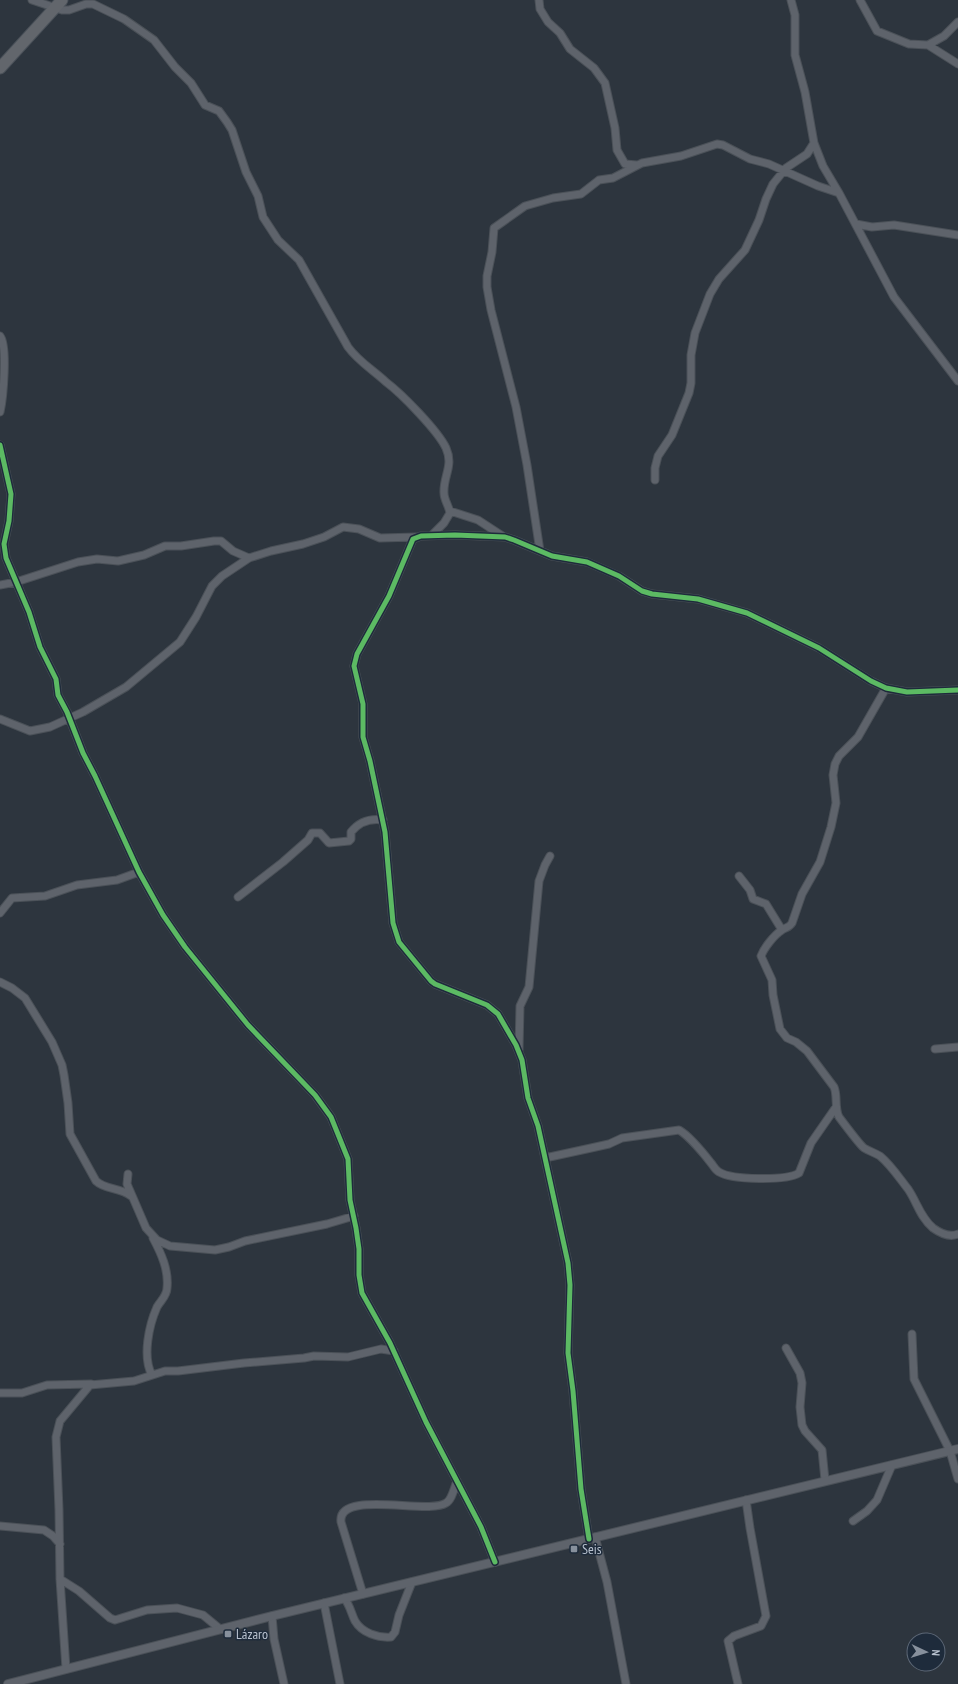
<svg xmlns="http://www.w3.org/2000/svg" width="958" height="1684" font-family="'PT Sans Narrow',sans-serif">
<rect width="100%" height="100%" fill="#2d353e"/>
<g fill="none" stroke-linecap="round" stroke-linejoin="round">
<defs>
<path id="minor" d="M32 0 62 10H69L86 4H93L124 19 154 40 175 67 191 83 205 105 219 111 227 122 232 130 246 172 258 196 263 217 278 240 299 260 348 347C358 361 373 370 386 382 402 394 438 431 446 448 454 466 443 476 444 493 444 500 449 506 450 513L444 523 432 535
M539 0 540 9 548 22 560 33 570 49 594 68 605 83 615 128 617 150 625 164 637 165
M791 0 795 15V55L805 92 814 143 823 166 839 193
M860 0 877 31 909 44 928 45 958 64
M928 45 944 36 958 22
M856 224 872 227 894 225 958 235
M0 336C8 346 3 399 0 412
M0 445 11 494 9 521 4 544 6 558 29 612 40 647 56 679 58 695 67 712 83 753 95 776 139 872 163 915 185 947 248 1025 315 1095 331 1117 348 1159 350 1200 356 1228 359 1249V1275L362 1293 390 1343 426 1422 481 1527 495 1562
M655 480V468L658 456 672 435 689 393 691 383V355L695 333 710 294 719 279 745 250 759 220 766 199 773 184 786 168 807 154 814 143
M450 511 478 520 504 537
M540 551 527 465 516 407 491 310 487 287V276L492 252 494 228 525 206 553 198 581 194 599 180 613 178 642 163 681 156 717 144 723 145 750 159 769 164 818 186 839 193 894 297 958 381
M0 585 16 582 78 562 97 559 118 561 144 555 165 546H181L214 541H221L233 551 249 558
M886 688 858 737 839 756 835 764 833 775 836 803 831 827 820 862 802 894 792 923C789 928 786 927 782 930 774 935 764 948 761 956L772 980 773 995 780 1029 787 1038 796 1042 807 1051 834 1087C838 1096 834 1107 839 1117 842 1121 860 1145 864 1148 869 1151 875 1153 880 1156 891 1165 900 1179 908 1189 917 1202 920 1217 933 1228 940 1233 949 1238 958 1234
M0 719 30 731 50 727 83 712 126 687 180 642 196 617 212 586 222 576 249 558 271 551 303 544 324 537 343 527 359 529 380 538 416 537
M739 876 750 890 753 899 766 904 782 930
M238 897 283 862 308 840 312 833H320L329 843 349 841 351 839V832C359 822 370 818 383 820
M0 913 12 898 45 896 77 885 117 880 139 872
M0 982 12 988 25 998 52 1042 62 1065 64 1075 68 1103 70 1134 96 1181C105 1190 120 1187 131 1196
M935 1049 958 1047
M519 1050 520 1006 529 987 539 881 545 865 550 856
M545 1158 591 1148 609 1144 622 1138 679 1130C688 1135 704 1154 711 1163 713 1165 715 1170 719 1172 732 1180 786 1181 799 1173L811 1143 836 1107
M128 1174 127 1184 146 1228 157 1240 170 1246 215 1250 229 1247 245 1241 327 1224 354 1216
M912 1334 914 1379 950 1451 958 1479
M786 1348 800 1373 802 1383 800 1407 802 1425 805 1431 822 1450 825 1480
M152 1375C142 1357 149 1325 157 1307 161 1300 167 1296 167 1288 169 1270 161 1253 153 1238
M0 1393H22L47 1385 91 1384
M853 1521 867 1511 877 1500 892 1465
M0 1526 44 1530 53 1536 60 1544
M595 1537 607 1582 626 1684
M589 1539 581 1489 573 1391 568 1353 570 1285 568 1263 538 1126 528 1098 522 1060 516 1045 498 1014 487 1005 435 984 431 981 399 942 393 923 385 832 370 761 363 737V704L354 666 357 654 389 596 413 539 421 536 455 535 505 537 514 540 552 556 587 562 619 576 642 591 652 594 698 599 747 613 819 648 871 681 886 688 907 692 958 690
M60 1579 79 1591 110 1618 115 1620 147 1610 177 1608 203 1615 220 1629
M363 1594 341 1522C337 1489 429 1515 446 1503 452 1500 454 1488 457 1481
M344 1598C350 1605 351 1613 355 1621 362 1633 378 1638 391 1637L395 1632 399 1615 412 1582
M324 1603 340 1684
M272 1616 274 1639 284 1684
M66 1669 60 1579 59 1510 56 1437 60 1421 90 1385 134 1381 165 1371H178L244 1363 304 1358 314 1356 348 1357 381 1349 394 1351
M738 1684 728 1641 734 1636 761 1626 766 1616 750 1528 746 1500"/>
<path id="tertiary" d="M8 1684 272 1616 958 1449"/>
<path id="trunk" d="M0 68 62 0"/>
</defs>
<use href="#minor" stroke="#4b5158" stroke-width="9"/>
<use href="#tertiary" stroke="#4b5158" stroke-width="10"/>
<use href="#trunk" stroke="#4a5159" stroke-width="13"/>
<use href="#minor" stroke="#5e636b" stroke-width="7"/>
<use href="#tertiary" stroke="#5e636b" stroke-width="8"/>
<use href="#trunk" stroke="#62666c" stroke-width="11"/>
<defs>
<path id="cycleway" d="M0 445 11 494 9 521 4 544 6 558 29 612 40 647 56 679 58 695 67 712 83 753 95 776 139 872 163 915 185 947 248 1025 315 1095 331 1117 348 1159 350 1200 356 1228 359 1249V1275L362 1293 390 1343 426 1422 481 1527 495 1562
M589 1539 581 1489 573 1391 568 1353 570 1285 568 1263 538 1126 528 1098 522 1060 516 1045 498 1014 487 1005 435 984 431 981 399 942 393 923 385 832 370 761 363 737V704L354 666 357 654 389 596 413 539 421 536 455 535 505 537 514 540 552 556 587 562 619 576 642 591 652 594 698 599 747 613 819 648 871 681 886 688 907 692 958 690"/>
</defs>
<use href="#cycleway" stroke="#1e2b3b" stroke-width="8"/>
<use href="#cycleway" stroke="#5cba63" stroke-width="5"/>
</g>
<g fill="#87909c" stroke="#1e2b3b" stroke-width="1.5">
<rect x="570" y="1545" width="8" height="8" rx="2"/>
<rect x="224" y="1630" width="8" height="8" rx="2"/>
</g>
<g text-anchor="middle" stroke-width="3" stroke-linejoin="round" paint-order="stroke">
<g font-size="14" fill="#b8c1ce" stroke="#1e2b3b" text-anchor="start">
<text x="582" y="1554">Seis</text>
<text x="236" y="1639">Lázaro</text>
</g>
</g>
<g transform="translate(926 1652) rotate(94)"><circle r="19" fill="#1e2b3b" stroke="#5c6776"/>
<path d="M0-3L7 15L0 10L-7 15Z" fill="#87909c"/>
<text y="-6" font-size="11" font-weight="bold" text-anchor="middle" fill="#b8c1ce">N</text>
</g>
</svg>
